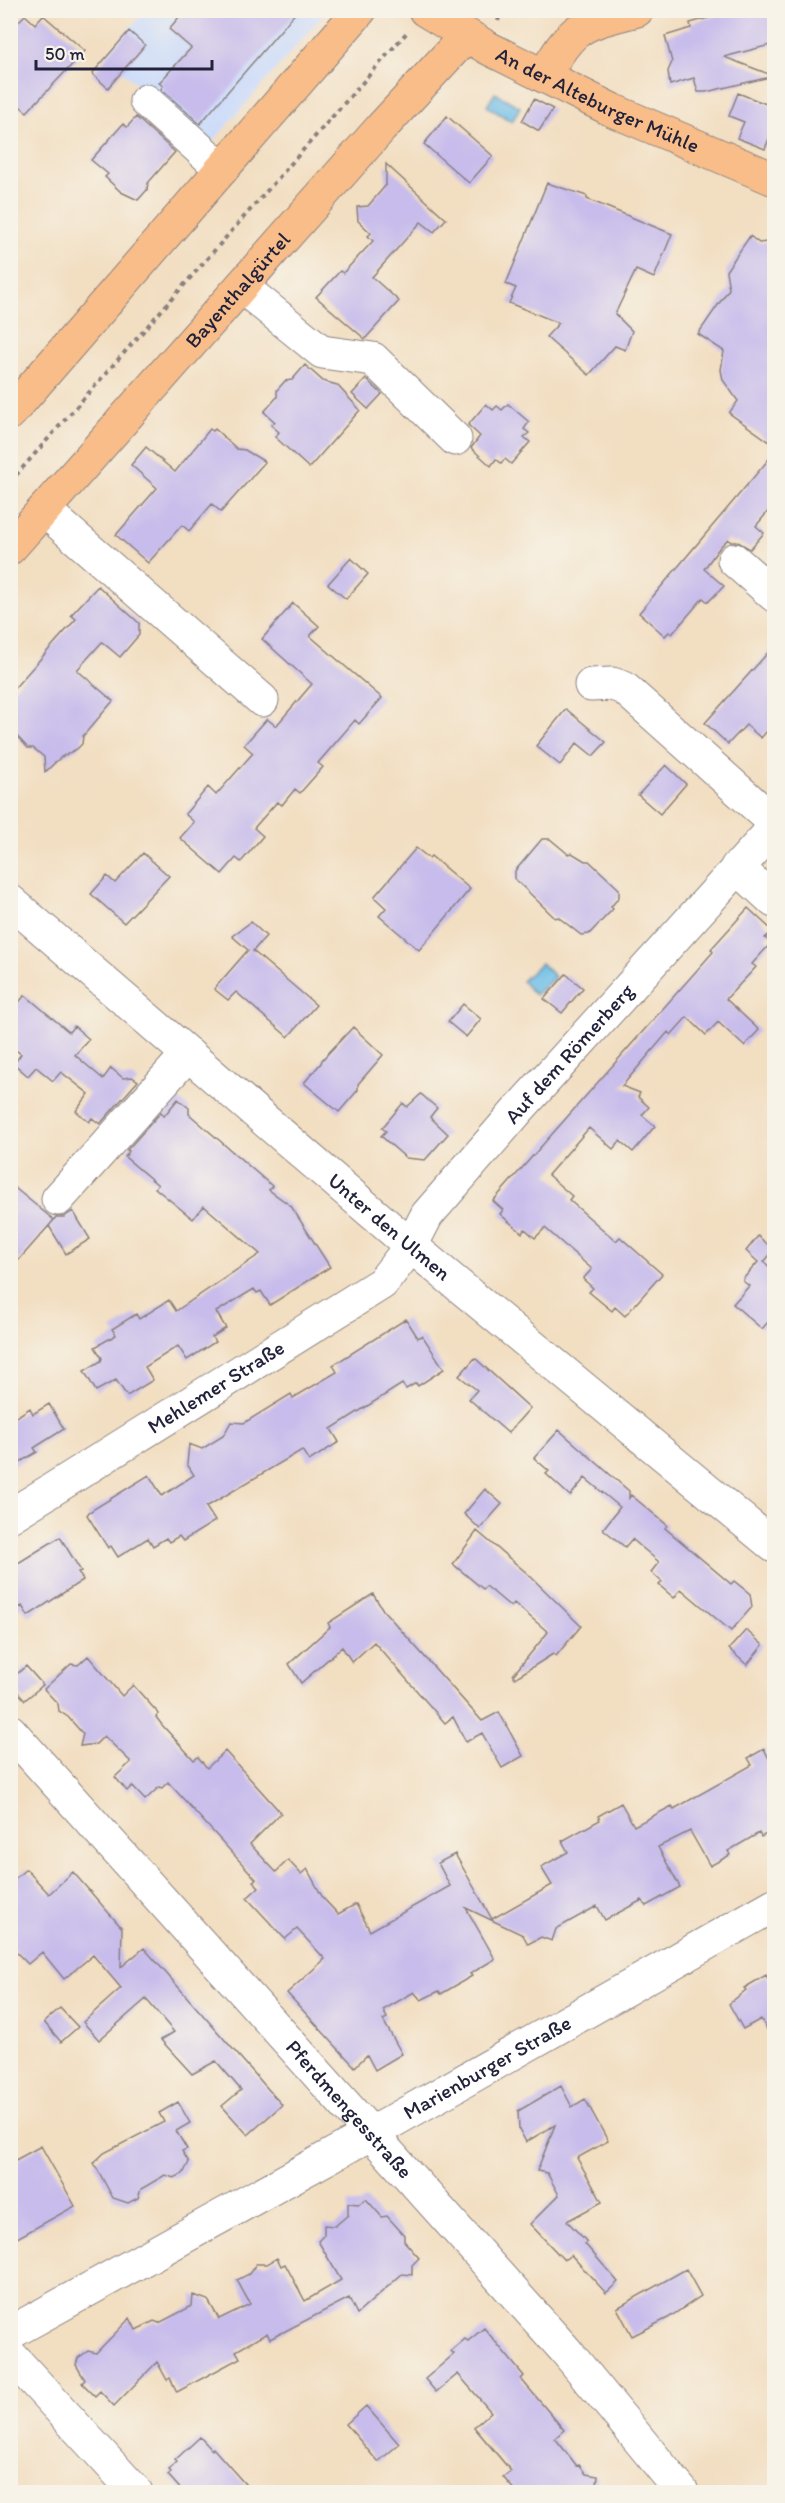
<svg xmlns="http://www.w3.org/2000/svg" width="785" height="2503" font-family="Itim,sans-serif">
<rect width="100%" height="100%" fill="#f7f3e8"/>
<filter id="ink" filterUnits="userSpaceOnUse"><feTurbulence type="fractalNoise" baseFrequency=".0167" numOctaves="2"/><feDisplacementMap in="SourceGraphic" scale="12" xChannelSelector="R" yChannelSelector="G"/><feConvolveMatrix kernelMatrix="1 2 1 2 8 2 1 2 1" color-interpolation-filters="sRGB"/></filter>
<filter id="wash" filterUnits="userSpaceOnUse"><feTurbulence type="fractalNoise" baseFrequency=".008" numOctaves="4" result="noise"/><feDisplacementMap in="SourceGraphic" scale="24" xChannelSelector="R" yChannelSelector="G"/><feGaussianBlur stdDeviation="1.35" result="paint"/><feColorMatrix in="noise" values="0 0 0 0 0 0 0 0 0 0 0 0 0 0 0 0 0 1.4 0 .05"/><feComposite in="paint" operator="in"/></filter>
<g filter="url(#wash)">
<rect width="100%" height="100%" fill="#f2dec1"/>
<path fill="#ccdbfa" d="M145 11H327L209 146 105 57Z"/>
<path fill="#6cbde7" stroke="#477091" stroke-width="1.5" d="M495 93 520 107 512 122 487 106Z
M541 963 555 977 535 995 522 981Z"/>
<g id="blocks">
<path fill="#c7bceb" d="M185 10H298L200 124 161 89 163 86 159 83 191 48 169 29Z
M737 10H774V44L724 57 774 76 706 92H698L694 78 670 85 668 71 672 62 665 36 691 28 690 23Z
M25 15 35 24 43 15 85 51 27 112 10 98V30Z
M129 31 145 45 108 88 92 74Z
M738 93 774 107V126L765 149 737 138 744 122 729 116Z
M534 99 553 109 539 131 522 121Z
M447 116 493 156 469 183 424 144Z
M136 117 175 152 148 183 147 190 138 200 121 192 105 177 108 174 91 160 123 124 127 127Z
M386 164 446 219 434 232 421 222 372 277 399 301 365 339 316 297 340 271 343 273 373 241 368 236 371 233 358 221 357 207 368 206 386 185Z
M547 183 587 196V199L672 234 654 278 636 270 615 314 632 331 625 350 615 346 589 375 546 337 559 323 509 303 516 288 506 284Z
M750 236 759 243 767 242 774 247V445L729 413 738 401 723 380 721 370 724 351 698 334 729 289 726 271Z
M305 365 323 381 337 385 360 410 309 468 275 437 279 432 271 425 275 422 264 412 277 397V390L285 381 292 380Z
M366 379 382 394 368 409 352 394Z
M486 404 493 410 497 406 502 410 508 404 529 422 524 429 529 433 524 437 530 442 511 464 505 459 501 463 496 459 491 466 471 448 480 436 468 425Z
M210 429 213 431 215 429 237 449 245 450 265 462 221 512 212 504 189 531 182 525 148 563 116 535 157 488 131 465 146 447 175 472Z
M774 453V504L756 526 764 533 750 549 738 542H731L728 539 720 547 704 569 724 586 708 602 703 598 672 634 669 632 665 636 639 613Z
M351 558 368 574 346 599 328 584Z
M98 586 139 623V635L120 657 102 642 77 670 113 701 83 736 82 744 77 749 61 757 45 772 44 757 33 748H28L10 729V693L76 619 71 615Z
M293 603 319 626 310 636 382 698 359 724 355 720 318 763 323 767 300 793 295 789 282 805 277 802 254 828 263 836 241 862 236 858 222 874 180 838 194 822 185 814 208 787 216 795 253 753 244 745 267 719 276 726 312 684 262 639Z
M774 646V723L761 738 746 725 728 744 705 723Z
M566 709 606 742 593 756 577 743 560 765 536 746Z
M666 765 686 784 660 814 638 795Z
M542 839H550L568 854 572 853 585 861H589L619 889V897L611 907 613 909 589 934 581 935 558 917 555 918 515 879V871Z
M416 848 429 858 431 856 470 889 419 950 379 916 386 908 374 897Z
M143 853 169 876 124 923 91 894 107 876 115 883Z
M748 908 773 931 765 938 771 943 752 964 756 967 726 999 759 1030 744 1046 718 1022 706 1035 687 1017 671 1035 668 1032 622 1086 640 1093 638 1097 649 1107 642 1115 655 1126 633 1152 620 1141 613 1149 589 1128 548 1175 572 1196 569 1200 616 1241 620 1237 662 1274 625 1316 615 1307 612 1311 589 1292 593 1288 583 1279 592 1269 545 1228 535 1238 525 1229 522 1233 500 1214 503 1210 493 1201 713 952 711 949Z
M251 922 266 936 253 951 316 1005 288 1037 236 992 228 1000 214 989 248 950 232 936Z
M566 974 583 988 562 1013 544 999Z
M25 995 69 1032 74 1026 89 1039 75 1055 103 1079 111 1068 123 1078 132 1077 138 1081 100 1124 92 1118 89 1122 76 1111 89 1094 61 1072 53 1081 36 1067 28 1076 14 1064 21 1054 10 1046V1013Z
M463 1004 481 1019 466 1037 448 1022Z
M353 1027 383 1055 358 1084V1090L339 1112 304 1083 321 1063 322 1060Z
M421 1094 437 1108 430 1117 448 1134 425 1160 406 1158 381 1136 386 1131 382 1128 403 1103 407 1107Z
M178 1099 189 1108V1114L272 1186 269 1190 291 1206 330 1267 270 1305 261 1291 257 1293 254 1289 216 1312 226 1328 212 1337 215 1342 187 1360 178 1346 145 1367 153 1380 127 1396 116 1380 96 1391 84 1371 101 1361 102 1358 95 1347 116 1335 112 1329 136 1314 139 1319 169 1300 176 1311 260 1254 204 1206 193 1219 155 1188 158 1185 125 1157 129 1151 127 1150 161 1112 164 1116Z
M10 1184 54 1220 10 1270 11 1229Z
M73 1211 90 1239 66 1254 49 1226 56 1217H64Z
M758 1236 774 1250 764 1262 774 1271V1315L762 1329 733 1304 749 1286 743 1281 744 1278 758 1262 746 1251Z
M406 1319 418 1338 422 1335 444 1369 418 1386 416 1383 406 1389 402 1384 331 1429 339 1442 309 1461 302 1450 206 1507 215 1521 183 1541 179 1536 169 1542 166 1538 153 1546 148 1538 118 1557 111 1546 108 1548 87 1515 89 1512 149 1475 162 1496 194 1475 187 1464 189 1444 202 1449 223 1436 231 1422 244 1423 291 1394 293 1398 337 1372 333 1365Z
M475 1358 530 1408 508 1433 469 1399 477 1390 459 1376Z
M49 1404 64 1429 34 1448 37 1452 10 1468V1421L30 1408 33 1414Z
M559 1430 629 1491V1498L631 1495 667 1525 665 1528 731 1584 734 1581 750 1594 752 1607 731 1631 681 1589 674 1598 659 1585 662 1582 651 1572 659 1562 632 1539 625 1547 603 1529 620 1507 585 1478 570 1496 546 1474 549 1471 534 1458Z
M485 1489 502 1504 480 1529 464 1514Z
M477 1531 528 1574 581 1626 556 1656 553 1654 515 1678 513 1675 548 1632 514 1603 511 1607 486 1586 483 1589 453 1564Z
M60 1537 81 1571 78 1572 83 1580 28 1616 22 1606 10 1613V1568Z
M373 1594 383 1610 482 1721 499 1712 523 1756 502 1768 482 1733 466 1742 453 1717 445 1723 374 1642 352 1662 342 1647 301 1683 289 1664 330 1627 328 1623Z
M746 1630 763 1645 747 1665 729 1649Z
M88 1656 122 1696 133 1685 159 1714 156 1717 162 1725 194 1760 198 1757 207 1768 225 1751 281 1813 250 1844 276 1872 288 1860 301 1874 307 1869 323 1898 338 1914 356 1904 370 1931 450 1886 438 1863 455 1854 492 1919 552 1885 541 1867 568 1852 562 1841 600 1820 598 1816 621 1803 634 1826 672 1806 674 1809 752 1765 748 1758 764 1749 774 1768V1830L761 1837 759 1833 728 1851 730 1855 710 1866 690 1831 658 1847 680 1887 646 1906 642 1900 605 1920 597 1906 556 1929 552 1941 541 1937 528 1944 523 1935 466 1908 495 1959 470 1974 472 1976 441 1994 439 1991 421 2000 414 1992 383 2010 387 2018 383 2020 402 2054 375 2070 367 2055 355 2067 287 1993 325 1959 297 1929 285 1939 247 1898 259 1887 253 1881 256 1879 168 1782 162 1788 159 1787 145 1800 132 1786 127 1791 115 1777 131 1762 104 1736 96 1744 80 1746 83 1734 68 1717 59 1711 58 1704 44 1689 71 1664 78 1665Z
M26 1666 43 1685 25 1700 10 1683V1680Z
M26 1869 49 1894 73 1872 122 1928 121 1967 144 1948 282 2105 248 2135 222 2106 241 2090 216 2061 192 2074 161 2040 174 2032 146 1999 99 2040 83 2022 121 1988 93 1955 64 1979 42 1952 28 1964 10 1946V1883Z
M766 1975 774 1991V2042L761 2019 743 2029 729 2004 746 1990 744 1988Z
M60 2008 78 2027 61 2042 44 2022Z
M561 2086 572 2107 585 2099 608 2141 577 2158 602 2202 567 2221 587 2242 585 2244 618 2282 606 2293 571 2255 564 2260 530 2224 559 2195 547 2173 537 2171 555 2125 526 2142 519 2129 518 2111Z
M178 2102 190 2123 176 2131 187 2149 182 2151 189 2162 183 2174 174 2178 165 2175 141 2189 138 2198 128 2203 113 2198 94 2163 104 2153 164 2122 159 2113Z
M41 2146 75 2206 10 2242V2163Z
M366 2199 382 2217 387 2216 404 2235V2241L419 2258 412 2265V2275L402 2274 357 2314 349 2298 270 2339 267 2333 236 2351 240 2358 177 2392 170 2378 167 2380 157 2362 114 2406 100 2391 95 2396 82 2383 85 2380 76 2365 78 2358 88 2351 96 2353 130 2318 136 2330 154 2321 159 2323 192 2306 193 2295 208 2300 219 2319 250 2304 237 2280 249 2274 256 2264H267L277 2258 281 2266 285 2264 305 2301 341 2280 318 2241 324 2235V2225L335 2226 348 2215V2203L359 2204Z
M686 2269 701 2296 668 2318 632 2336 617 2308Z
M484 2328 524 2376 521 2379 564 2430 555 2438 577 2466 579 2465 586 2474 598 2476 596 2493H517L503 2477 511 2471 474 2427 491 2412 458 2374 436 2392 425 2379 454 2354 451 2351 465 2339 468 2341Z
M366 2406 399 2444 378 2462 346 2424Z
M200 2437 212 2450 213 2448 253 2493H184L168 2475 171 2472 169 2470 177 2462 175 2460Z"/>
</g>
</g>
<g filter="url(#ink)">
<use href="#blocks" fill-opacity="0" stroke="#8a807e" stroke-width="1.5"/>
<g fill="none" stroke-linecap="round" stroke-linejoin="round">
<defs>
<g id="minor">
<path d="M146 101 222 169"/>
<path d="M242 287 322 352 373 359 455 439"/>
<path d="M44 510 262 700"/>
<path d="M734 560 774 595"/>
<path d="M591 685 612 684 624 688 774 822"/>
<path d="M737 867 774 901"/>
<path id="s1" d="M10 901 411 1246 774 1546"/>
<path d="M58 1199 188 1054"/>
<path id="s2" d="M10 1516 382 1283 411 1246 427 1215 519 1109 774 828"/>
<path id="s3" d="M10 1731 566 2351 682 2492"/>
<path id="s4" d="M10 2333 370 2134 774 1905"/>
<path d="M10 2355 136 2492"/>
</g>
<g id="major">
<path id="s5" d="M425 10 488 48 612 110 774 179"/>
<path d="M544 76C574 24 580 25 637 10"/>
<path d="M10 413 360 10"/>
<path id="s6" d="M10 548 381 128 466 36"/>
</g>
</defs>
<use href="#minor" stroke="#8a807e" stroke-width="35"/>
<use href="#major" stroke="#8a807e" stroke-width="35"/>
<path stroke="#8a807e" stroke-width="4" stroke-dasharray="4.5 4.5" stroke-linecap="butt" d="M498 21 501 10
M10 482 409 30"/>
<use href="#minor" stroke="#fff" stroke-width="33"/>
<use href="#major" stroke="#f8bd89" stroke-width="33"/>
</g>
</g>
<g text-anchor="middle" stroke-width="6" stroke-linejoin="round" paint-order="stroke">
<g font-size="21" fill="#22223b" stroke="#f7f3e8">
<text dy="7" stroke="none"><textPath href="#s5" startOffset="195">An der Alteburger Mühle</textPath></text>
<text dy="7" stroke="none"><textPath href="#s6" startOffset="344">Bayenthalgürtel</textPath></text>
<text dy="7" stroke="none"><textPath href="#s2" startOffset="736">Auf dem Römerberg</textPath></text>
<text dy="7" stroke="none"><textPath href="#s1" startOffset="500">Unter den Ulmen</textPath></text>
<text dy="7" stroke="none"><textPath href="#s2" startOffset="243">Mehlemer Straße</textPath></text>
<text dy="7" stroke="none"><textPath href="#s4" startOffset="546">Marienburger Straße</textPath></text>
<text dy="7" stroke="none"><textPath href="#s3" startOffset="508">Pferdmengesstraße</textPath></text>
</g>
</g>
<rect width="785" height="2503" fill="none" stroke="#f7f3e8" stroke-width="36"/>
<path d="M36 60v9h176v-9" fill="none" stroke="#22223b" stroke-width="3"/>
<text x="45" y="60" font-size="18" fill="#22223b" stroke="#f7f3e8" stroke-width="4.5" paint-order="stroke">50 m</text>
</svg>
